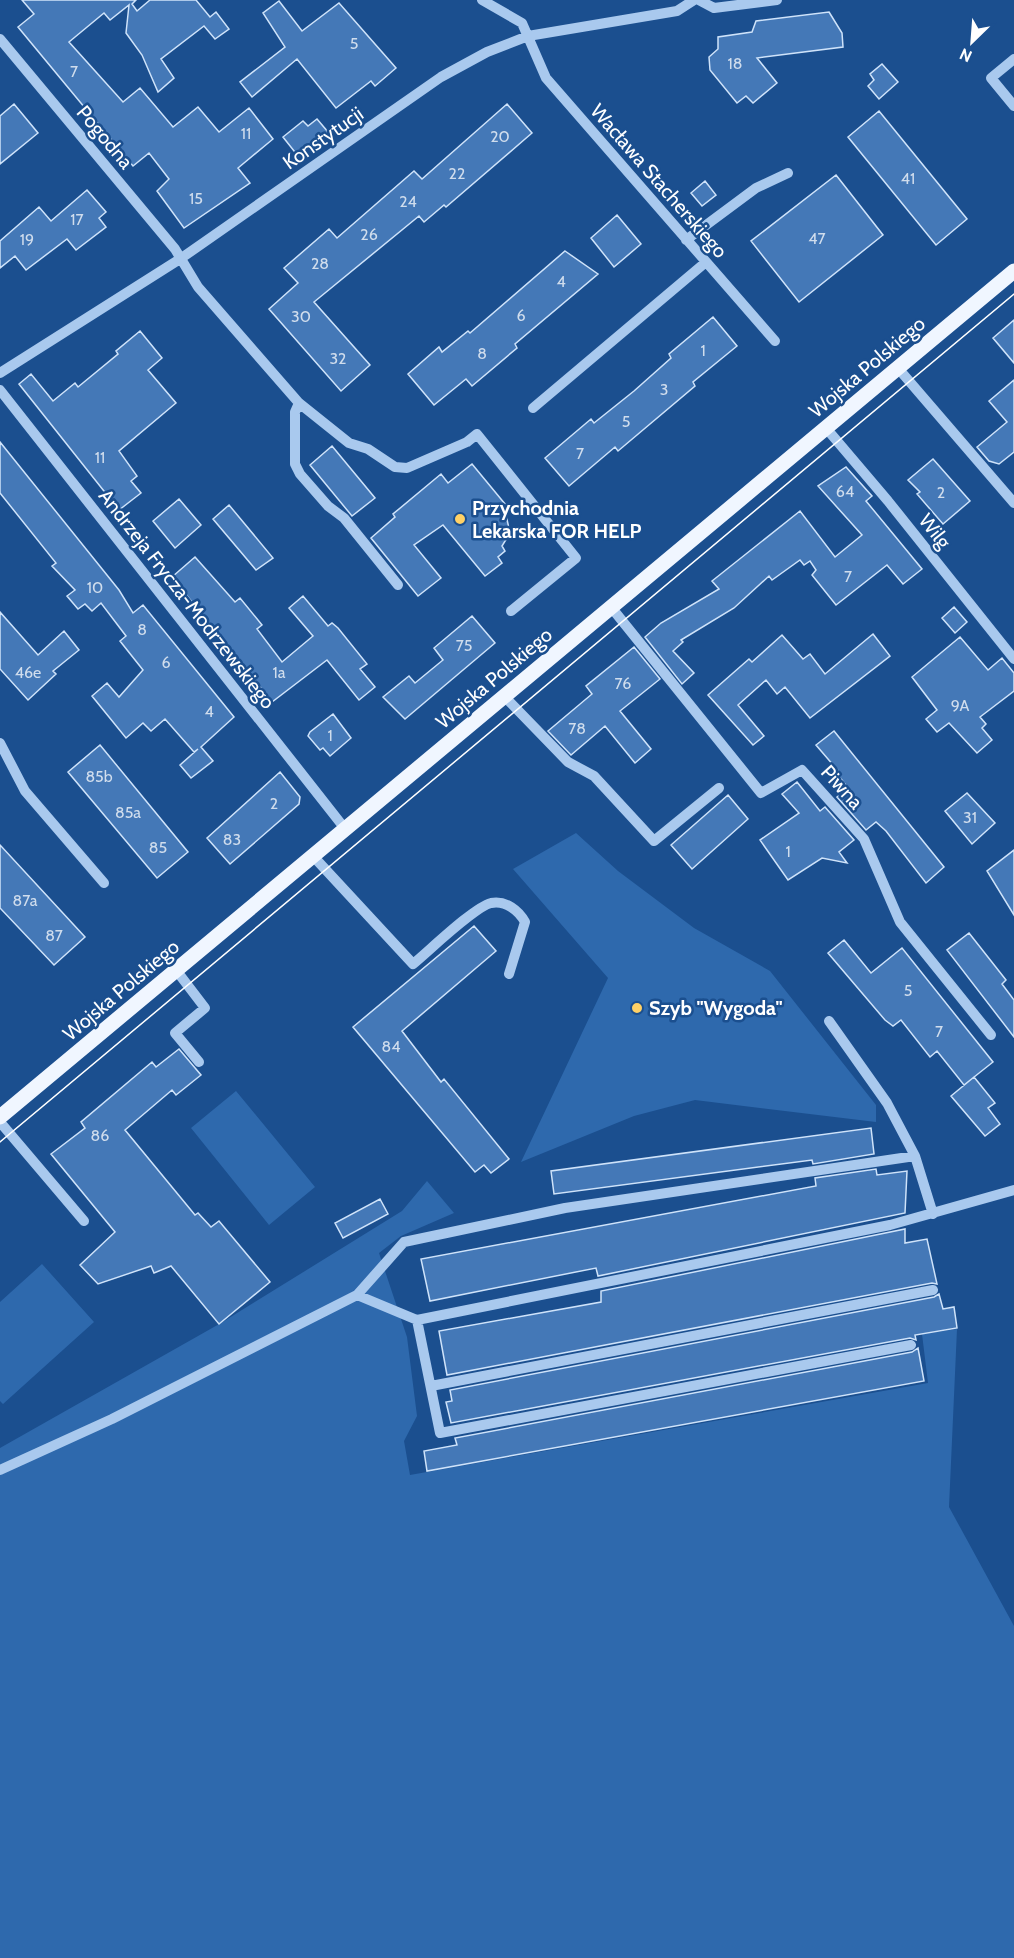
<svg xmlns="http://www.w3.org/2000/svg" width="1014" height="1958" font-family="Cabin,sans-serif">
<rect width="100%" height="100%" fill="#1b4f8f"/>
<path fill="#2e69ad" d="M576 833 618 871 694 928 770 971 876 1105V1122L695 1100 634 1116 521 1162 608 978 513 869Z
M236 1091 315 1187 269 1225 191 1128Z
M427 1181 454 1213 401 1236 379 1253 407 1337 417 1416 404 1441 410 1475 928 1383 922 1334 957 1329 949 1507 1014 1626V1958H0V1448L221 1323 402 1211Z
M42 1264 94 1322 3 1404 0 1401V1302Z"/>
<path fill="#4478b7" stroke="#cfe3fa" stroke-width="1.5" d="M22 0H136L132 4 137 11 150 0H196L210 17 216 12 229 29 215 39 204 26 161 59 174 78 158 92 142 55 126 33 129 5 110 20 104 13 69 42 123 102 140 88 173 127 198 107 219 132 249 108 273 139 238 168 250 183 184 228 157 191 169 179 149 153 133 166 18 27 34 14Z
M279 1 302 31 339 3 396 68 375 86 371 81 336 108 297 59 252 97 240 82 285 47 263 13Z
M829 12 842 33 843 47 757 58 777 83 753 103 746 96 737 103 710 70 709 57 718 49V37L752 32 756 21Z
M882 64 898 82 879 99 868 86 874 80 870 74Z
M14 104 38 133 0 164V116Z
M507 104 532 133 446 207 444 205 424 222 419 216 314 302 370 365 341 391 269 309 298 283 284 268 329 229 337 238 414 171 422 179Z
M879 111 967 219 936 245 848 137Z
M317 119 328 132 298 156 283 137 303 121 308 126Z
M836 175 883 235 799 302 751 241Z
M705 181 716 195 702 206 691 193Z
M87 190 106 212 99 218 106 227 76 250 67 239 26 270 15 256 0 268V241L39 207 51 221Z
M617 215 641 244 614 267 591 238Z
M565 251 598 274 515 344 517 348 472 386 466 379 434 405 408 374 439 347 442 352 468 331 470 333Z
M713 317 737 346 693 382 695 386 618 451 615 447 569 486 545 458 591 419 594 423 634 391 671 358 669 354Z
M1014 320V363L993 338Z
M140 331 162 358 148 370 176 403 119 451 137 476 131 481 141 493 119 510 19 384 31 374 53 401 75 383 78 387 118 354 116 351Z
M1014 380V452L999 464 989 461 977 447 1007 422 989 401Z
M0 442 119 590 133 613 143 605 234 717 201 747 213 761 191 778 180 765 198 749 194 752 165 719 151 731 143 723 126 738 92 696 107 683 119 697 143 670 120 641 126 636 101 603 92 611 85 604 78 609 67 596 75 590 52 566 56 563 0 493Z
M332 446 375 498 352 516 310 465Z
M933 459 970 501 943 524 917 494 920 492 908 480Z
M472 464 510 510 506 515 510 533 502 546 505 551 498 557 502 563 485 576 443 525 414 545 441 578 418 596 371 538 395 517 393 514 441 474 448 483Z
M846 467 872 496 866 501 922 569 903 584 887 565 836 605 812 575 816 570 810 561 804 565 800 560 772 580 769 576 734 608 681 640 683 642 673 651 694 673 682 684 645 637 661 623 719 589 712 581 800 511 835 557 862 535 818 486Z
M179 499 201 525 175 548 153 521Z
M229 505 273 558 256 570 213 519Z
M195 557 235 602 240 598 262 625 257 629 282 662 313 636 289 608 303 596 328 626 332 623 338 628 367 664 360 669 375 687 359 700 327 660 272 702 172 577Z
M954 607 967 622 955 633 942 618Z
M0 612 38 655 64 631 79 650 53 671 56 674 28 700 0 669Z
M472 616 495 643 405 719 383 697 409 676 415 683 443 660 434 648Z
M873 634 890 656 810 718 785 687 777 694 766 680 738 705 764 736 753 745 708 695 749 659 752 662 782 635 803 659 810 654 825 674Z
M960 637 988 670 1002 658 1014 673V691L980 717 986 724 982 728 992 740 977 753 949 723 937 732 926 719 937 710 912 677Z
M634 647 660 679 620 711 651 749 635 763 605 726 571 755 548 731 592 694 586 686Z
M333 714 351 738 330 756 323 748 320 750 308 736 310 732Z
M834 731 944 867 926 883 886 831 876 822 866 830 837 797 848 788 838 775 840 773 816 745Z
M100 745 188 852 157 878 68 772Z
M280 772 300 797 299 804 230 864 207 838Z
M797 782 820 811 825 807 854 840 839 852 847 863 822 858 788 880 760 840 799 813 782 794Z
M967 793 995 823 972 844 945 811Z
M728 795 748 819 692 869 671 845Z
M0 845 85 937 54 965 0 908Z
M1014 850V915L987 871Z
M474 926 496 951 402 1031 441 1082 444 1079 509 1159 491 1173 484 1165 475 1172 353 1027Z
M969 933 1006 980 1002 984 1014 1000V1037L947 950Z
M844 940 871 973 902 948 993 1062 964 1085 937 1051 930 1057 901 1020 893 1026 885 1020 828 953Z
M179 1049 201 1075 176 1095 172 1090 125 1130 195 1215 198 1213 211 1227 219 1221 270 1282 219 1324 171 1266 154 1273 151 1266 98 1284 80 1265 115 1232 51 1154 85 1128 81 1122 152 1062 156 1067Z
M974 1077 995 1103 988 1108 1000 1124 985 1136 951 1096Z
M871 1128 874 1154 813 1164 812 1160 554 1194 551 1171Z
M876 1169 877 1175 907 1171 905 1213 598 1276 596 1268 430 1301 421 1259 816 1186 815 1178Z
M380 1199 388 1214 343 1238 335 1223Z
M905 1229V1243L927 1239 937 1284 932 1283 447 1375 439 1331 601 1302V1291Z
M939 1294 943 1309 954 1307 957 1328 915 1335 916 1340 910 1338 451 1423 446 1402 452 1401 450 1390 934 1297Z
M918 1348 924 1381 427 1471 424 1451 457 1445 455 1438 912 1352Z"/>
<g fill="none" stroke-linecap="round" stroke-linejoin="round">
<path stroke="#a9c9ee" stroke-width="10" d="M482 0 522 23 546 78 775 341
M699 0 714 8 777 0
M0 39 175 249 198 287 299 403 349 443 368 449 395 467 407 468 467 442 477 434 576 558 511 611
M1014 59 991 78 1014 106
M686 240 756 188 788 173
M897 367 1014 503
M0 373 180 259 441 77 487 52 528 36 677 11 694 0
M0 390 346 830
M299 403 295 412V464L300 474 328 506 344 518 398 585
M533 408 706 262
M826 428 888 501 1014 659
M611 607 761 793 802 770 864 839 900 922 991 1035
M504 696 568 762 594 776 654 841 719 788
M0 743 25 791 104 883
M313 856 413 964C428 952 474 907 491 903 506 900 519 911 525 922L509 974
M176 970 205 1008 175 1033 199 1062
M829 1021 887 1103 915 1156 933 1214
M0 1122 84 1221
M357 1295 417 1320 890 1225 1014 1190
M417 1320 440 1433 911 1345
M431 1386 933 1290
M0 1470 112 1419 357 1295 404 1242 565 1208 915 1156"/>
<path stroke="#f0f6ff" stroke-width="15" d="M0 1117 1014 271"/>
<path stroke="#fff" stroke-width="1.5" d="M0 1142 1014 294"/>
</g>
<g fill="#ffd166" stroke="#1b4f8f" stroke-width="2">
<circle cx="460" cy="519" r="6"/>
<circle cx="637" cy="1008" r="6"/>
</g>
<g text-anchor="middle" stroke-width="5" stroke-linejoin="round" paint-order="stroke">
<g font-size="16" fill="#d0dded">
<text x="354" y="49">5</text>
<text x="735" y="69">18</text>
<text x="74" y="77">7</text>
<text x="246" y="139">11</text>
<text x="500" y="142">20</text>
<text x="457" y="179">22</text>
<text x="908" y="184">41</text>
<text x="196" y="204">15</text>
<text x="408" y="207">24</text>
<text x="77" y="225">17</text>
<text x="369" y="240">26</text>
<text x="817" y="244">47</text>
<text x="27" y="245">19</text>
<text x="320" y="269">28</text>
<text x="561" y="287">4</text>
<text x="521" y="321">6</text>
<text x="301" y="322">30</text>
<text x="703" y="356">1</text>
<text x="482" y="359">8</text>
<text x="338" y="364">32</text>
<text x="664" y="395">3</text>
<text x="626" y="427">5</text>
<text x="580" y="459">7</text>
<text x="100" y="463">11</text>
<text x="845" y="497">64</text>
<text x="941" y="498">2</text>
<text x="848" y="582">7</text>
<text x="95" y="593">10</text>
<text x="142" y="635">8</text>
<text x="464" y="651">75</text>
<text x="166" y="668">6</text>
<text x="28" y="678">46e</text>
<text x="279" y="678">1a</text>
<text x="623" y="689">76</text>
<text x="960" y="711">9A</text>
<text x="209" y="717">4</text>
<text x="577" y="734">78</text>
<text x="330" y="741">1</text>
<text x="99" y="782">85b</text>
<text x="274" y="809">2</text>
<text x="128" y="818">85a</text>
<text x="970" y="823">31</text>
<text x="232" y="845">83</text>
<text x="158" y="853">85</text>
<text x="788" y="857">1</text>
<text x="25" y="906">87a</text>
<text x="54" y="941">87</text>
<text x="908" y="996">5</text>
<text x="939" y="1037">7</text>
<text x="391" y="1052">84</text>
<text x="100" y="1141">86</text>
</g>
<g font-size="20" fill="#fff" stroke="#1b4f8f">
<text transform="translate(105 137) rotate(50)" y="7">Pogodna</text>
<text transform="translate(323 138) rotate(-35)" y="7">Konstytucji</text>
<text transform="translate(659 181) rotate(49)" y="7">Wacława Stacherskiego</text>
<text transform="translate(867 367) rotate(-40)" y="7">Wojska Polskiego</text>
<text transform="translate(935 531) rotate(52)" y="7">Wilg</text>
<text transform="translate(187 599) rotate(52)" y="7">Andrzeja Frycza-Modrzewskiego</text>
<text transform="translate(494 678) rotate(-40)" y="7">Wojska Polskiego</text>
<text transform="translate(842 787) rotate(48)" y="7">Piwna</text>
<text transform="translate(121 990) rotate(-40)" y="7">Wojska Polskiego</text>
</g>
<g font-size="20" font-weight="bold" fill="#fff" stroke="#1b4f8f" text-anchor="start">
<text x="472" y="515">Przychodnia<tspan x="472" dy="23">Lekarska FOR HELP</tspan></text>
<text x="649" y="1015">Szyb "Wygoda"</text>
</g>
</g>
<g transform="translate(972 42) rotate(205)" stroke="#1b4f8f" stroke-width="4.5" paint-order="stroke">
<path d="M0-4.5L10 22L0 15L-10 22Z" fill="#ffffff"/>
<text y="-9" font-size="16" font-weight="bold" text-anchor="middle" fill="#ffffff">N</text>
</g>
</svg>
